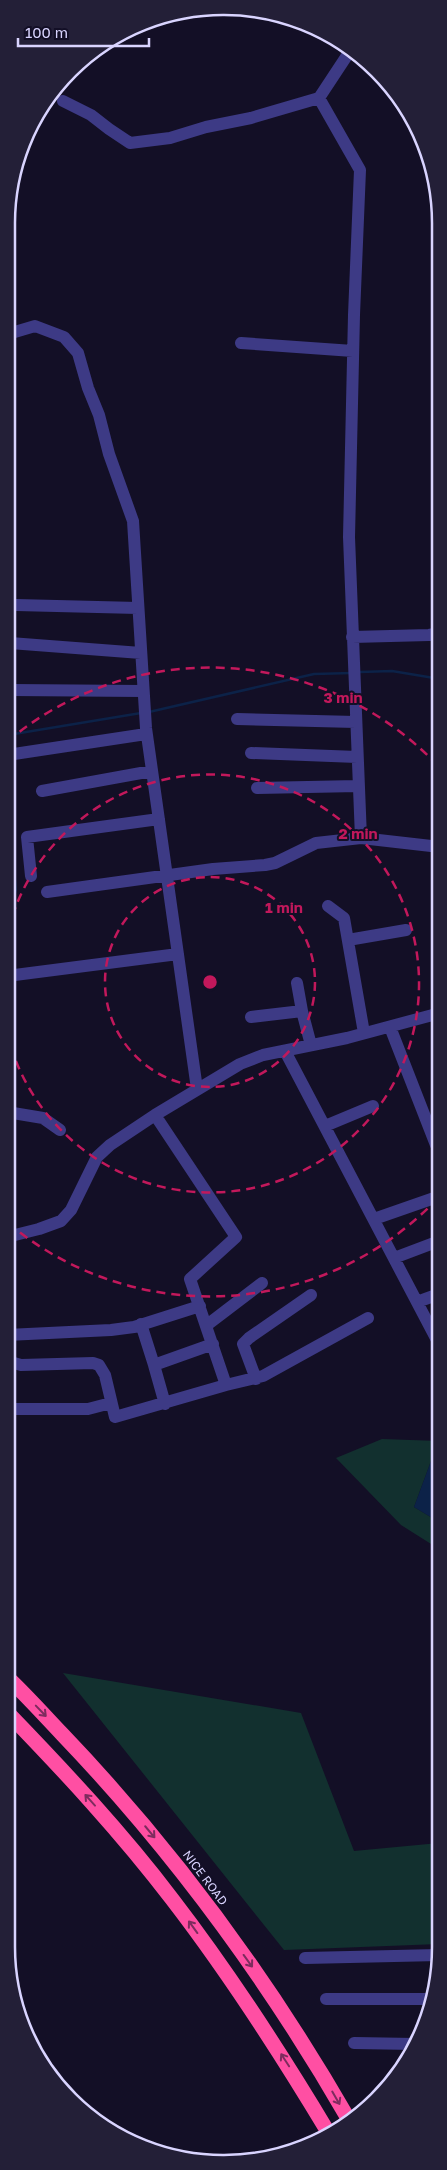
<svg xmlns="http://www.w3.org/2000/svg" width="447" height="2170" font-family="'Golos Text',sans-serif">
<rect width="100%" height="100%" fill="#130f26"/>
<path fill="#12302f" d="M382 1439 439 1441V1453H434L414 1507 439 1522V1549L401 1525 336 1458Z
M63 1673 301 1713 354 1851 439 1843V1944L284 1950Z"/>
<path fill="#0c2248" d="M7 767 17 890 7 928Z
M434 1453H439V1522L414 1507Z"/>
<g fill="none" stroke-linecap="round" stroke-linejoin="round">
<path stroke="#0c2248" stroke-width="2.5" d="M360 672 392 671 440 679
M149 712 314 674 352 673
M8 735 141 713"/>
<path stroke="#3d3a85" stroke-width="12" d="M319 98 360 170 354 315 349 537 361 838
M63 101 91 115 109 129 130 143 170 138 206 127 251 118 319 98 350 51
M8 334 35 326 64 337 78 353 88 388 99 415 109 454 133 521 146 728 197 1089
M241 343 353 351
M16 605 138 608
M352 637 429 635 440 633
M10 643 141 653
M10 690 143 691
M237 719 356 722
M251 753 357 757
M14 754 146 734
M257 788 358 786
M42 791 152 771
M31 876 27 837 159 819
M47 892 213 869 265 865 275 863 316 843 361 838 440 847
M328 906 344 918 364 1033
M348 940 406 930
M7 976 178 954
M297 983 302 1011
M251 1017 302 1011 311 1045
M390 1027 436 1145
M285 1051 439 1344
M7 1071 8 1112
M7 1112 43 1118 60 1130
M325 1126 373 1106
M374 1219 440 1196
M7 1237 39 1229 61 1221 71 1210 97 1157 110 1145 155 1115 240 1064 263 1055 347 1038 440 1013
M394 1258 439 1241
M417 1302 439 1294
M141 1324 154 1365
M207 1325 262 1283
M7 1335 111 1330 134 1327 200 1306
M7 1361 21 1365 93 1363 99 1365 105 1375 115 1417 226 1385 190 1279 236 1237 155 1115
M256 1379 243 1344 249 1338 311 1295
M226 1385 263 1376 368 1318
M165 1404 154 1365 213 1344
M7 1409H88L111 1403
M305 1958 439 1955
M326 1999H431
M18 2005 21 2022
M354 2043 415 2044"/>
<path stroke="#ff4fa3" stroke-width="15" d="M7 1677C26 1695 44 1715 62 1734 173 1850 269 1981 349 2120
M6 1711C64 1771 121 1832 172 1899 229 1973 280 2052 328 2132"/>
</g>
<defs><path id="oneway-shaft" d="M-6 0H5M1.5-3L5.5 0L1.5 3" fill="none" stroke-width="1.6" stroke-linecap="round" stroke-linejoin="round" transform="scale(1.25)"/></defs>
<g stroke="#7d2c5e">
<use href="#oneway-shaft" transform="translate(41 1711) rotate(46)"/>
<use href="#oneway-shaft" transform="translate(90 1800) rotate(-132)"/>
<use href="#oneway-shaft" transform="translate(150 1832) rotate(50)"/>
<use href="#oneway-shaft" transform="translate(193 1927) rotate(-126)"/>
<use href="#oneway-shaft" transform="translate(248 1961) rotate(54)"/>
<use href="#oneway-shaft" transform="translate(285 2060) rotate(-123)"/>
<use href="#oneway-shaft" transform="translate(336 2098) rotate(60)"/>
</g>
<g fill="none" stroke="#c2185b" stroke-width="2.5" stroke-dasharray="9 6">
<circle cx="210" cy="982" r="105"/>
<path d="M8 930A209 209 0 1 1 7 1033"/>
<path d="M438 1198A314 314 0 0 1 8 1223M8 741A314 314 0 0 1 440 768"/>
</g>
<g text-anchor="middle" stroke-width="4" stroke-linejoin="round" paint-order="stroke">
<g font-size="12" fill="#d9d4ff" stroke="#130f26">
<text transform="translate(205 1878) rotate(53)" y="4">NICE ROAD</text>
</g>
</g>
<path d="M0 0H447V2170H0ZM223 15H224A208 208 0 0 1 432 223V1947A208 208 0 0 1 224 2155H223A208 208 0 0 1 15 1947V223A208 208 0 0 1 223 15Z" fill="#231f37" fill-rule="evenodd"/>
<path fill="none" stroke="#d9d4ff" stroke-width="2.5" d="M223 15H224A208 208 0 0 1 432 223V1947A208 208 0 0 1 224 2155H223A208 208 0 0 1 15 1947V223A208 208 0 0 1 223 15Z"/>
<circle cx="210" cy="982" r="8" fill="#c2185b" stroke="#130f26" stroke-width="2.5"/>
<g font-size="15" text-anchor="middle" font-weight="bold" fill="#c2185b" stroke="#130f26" stroke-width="4" stroke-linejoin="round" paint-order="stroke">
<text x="343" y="703">3 min</text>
<text x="358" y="839">2 min</text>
<text x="284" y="913">1 min</text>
</g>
<path d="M18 38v8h131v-8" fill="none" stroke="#d9d4ff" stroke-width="2.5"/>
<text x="25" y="38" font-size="15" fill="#d9d4ff" stroke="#130f26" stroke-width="4" paint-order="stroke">100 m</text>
</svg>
